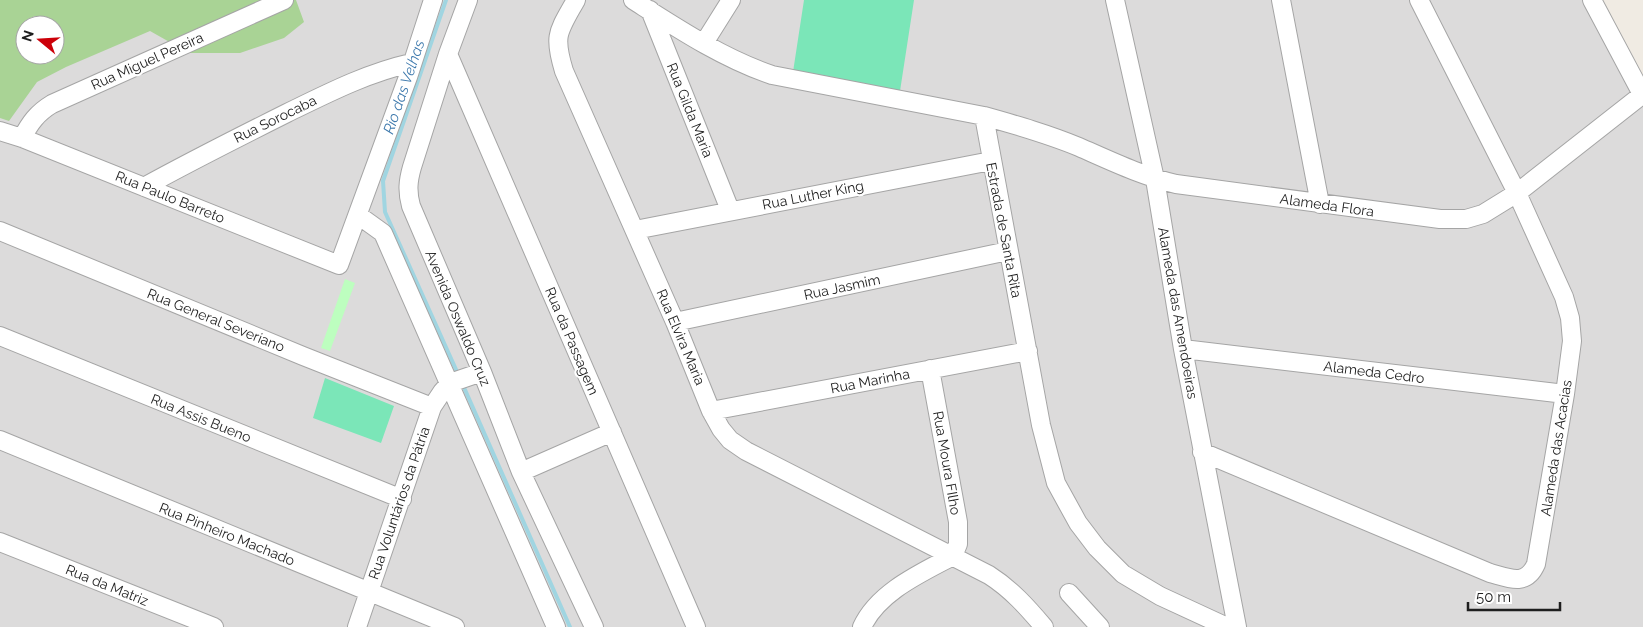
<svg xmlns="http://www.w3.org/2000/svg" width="1643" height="627" font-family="Raleway,sans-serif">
<rect width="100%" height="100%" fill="#f0ebe3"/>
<path fill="#dcdbdb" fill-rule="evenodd" d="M0 0H1590L1643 107V627H0ZM25 25H55V55H25Z"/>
<path fill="#a9d395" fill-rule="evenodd" d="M0 0H296L304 22 284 38 240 53H189L150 31 66 67 37 82 9 121 0 118ZM25 25H55V55H25Z"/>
<path fill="#bdfebf" d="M345 279 355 283 330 351 321 348Z"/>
<path fill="#7be6b8" d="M804 0H914L900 91 793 72Z
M325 378 394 406 381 443 313 418Z"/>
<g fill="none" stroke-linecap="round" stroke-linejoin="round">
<path stroke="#a0d5e1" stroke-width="4" d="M446 0 383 181 385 212 458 374
M462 383 570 627"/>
<defs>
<path id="minor" d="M468 0 448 54 412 167C408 181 407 191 411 206L482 372 521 472 594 627
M576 0C558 32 553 35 564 71L675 322 711 411 721 429 730 440 746 451 989 575C1011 589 1027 607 1044 627
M633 0C677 28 722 58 772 75L984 116C1016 125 1048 134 1079 147 1111 161 1142 176 1176 184L1440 219H1466L1483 214 1517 193 1643 94
M1115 0 1155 179 1183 349 1237 627
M1281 0 1320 204
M1592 0 1643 96
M650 10 730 210
M704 43 731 0
M448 54 696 627
M984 116 1041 425 1056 483 1078 523 1097 548 1123 574 1160 596 1227 627
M0 131 22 138 339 265 408 77 433 0
M22 138C30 123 37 113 52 104L284 0
M144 187C191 161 239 137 287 113 328 93 367 73 411 63
M358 215 383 233 556 627
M635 230 991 161
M0 231 303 356 432 407
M675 322 1008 251
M0 336 402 499
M1183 349 1565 394
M930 369 958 522V544L953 556
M711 411 1028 351
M0 440 455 627
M1202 452 1490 573C1509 578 1526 587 1536 564L1565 394 1572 341 1570 318 1564 297 1517 193 1419 0
M521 472 612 432
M0 542 214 627
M1069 593 1100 627
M357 627 432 407 442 392 450 383 482 372
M862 627C878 592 921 573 953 556"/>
</defs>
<use href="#minor" stroke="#a5a5a5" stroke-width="20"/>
<use href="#minor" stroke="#fff" stroke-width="18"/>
</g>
<g text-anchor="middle" stroke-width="4.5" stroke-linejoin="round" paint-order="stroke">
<g font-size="14" fill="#1e1e1e" stroke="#fff">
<text transform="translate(147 61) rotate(-24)" y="5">Rua Miguel Pereira</text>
<text transform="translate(690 110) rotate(68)" y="5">Rua Gilda Maria</text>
<text transform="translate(275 119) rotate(-26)" y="5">Rua Sorocaba</text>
<text transform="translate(813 195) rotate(-11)" y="5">Rua Luther King</text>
<text transform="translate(170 197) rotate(22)" y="5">Rua Paulo Barreto</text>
<text transform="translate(1327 205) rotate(8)" y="5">Alameda Flora</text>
<text transform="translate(1004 230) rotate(79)" y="5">Estrada de Santa Rita</text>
<text transform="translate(842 287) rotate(-12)" y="5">Rua Jasmim</text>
<text transform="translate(1178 313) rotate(80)" y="5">Alameda das Amendoeiras</text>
<text transform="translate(458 318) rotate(67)" y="5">Avenida Oswaldo Cruz</text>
<text transform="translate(216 320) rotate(22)" y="5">Rua General Severiano</text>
<text transform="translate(681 337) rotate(67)" y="5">Rua Elvira Maria</text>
<text transform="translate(572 341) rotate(67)" y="5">Rua da Passagem</text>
<text transform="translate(1374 372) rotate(7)" y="5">Alameda Cedro</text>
<text transform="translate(870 381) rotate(-11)" y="5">Rua Marinha</text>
<text transform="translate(201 418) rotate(22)" y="5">Rua Assis Bueno</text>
<text transform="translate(1556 448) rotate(-81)" y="5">Alameda das Acacias</text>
<text transform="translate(947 463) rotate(80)" y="5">Rua Moura FIlho</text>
<text transform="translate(399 503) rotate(-71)" y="5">Rua Voluntários da Pátria</text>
<text transform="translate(227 534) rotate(22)" y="5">Rua Pinheiro Machado</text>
<text transform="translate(107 585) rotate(22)" y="5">Rua da Matriz</text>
</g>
<g font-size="15" font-style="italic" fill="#407bae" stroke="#fff">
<text transform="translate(404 87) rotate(-71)" y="5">Rio das Velhas</text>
</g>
</g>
<g transform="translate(40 40) rotate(288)"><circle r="24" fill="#ffffff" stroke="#a5a5a5"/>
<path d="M0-4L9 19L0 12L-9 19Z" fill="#cc0009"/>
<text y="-8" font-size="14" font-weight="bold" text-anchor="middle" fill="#1e1e1e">N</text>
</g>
<path d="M1468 602v8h92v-8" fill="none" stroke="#1e1e1e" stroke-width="2.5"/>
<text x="1476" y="602" font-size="15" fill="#1e1e1e" stroke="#ffffff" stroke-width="4" paint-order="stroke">50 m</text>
</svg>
